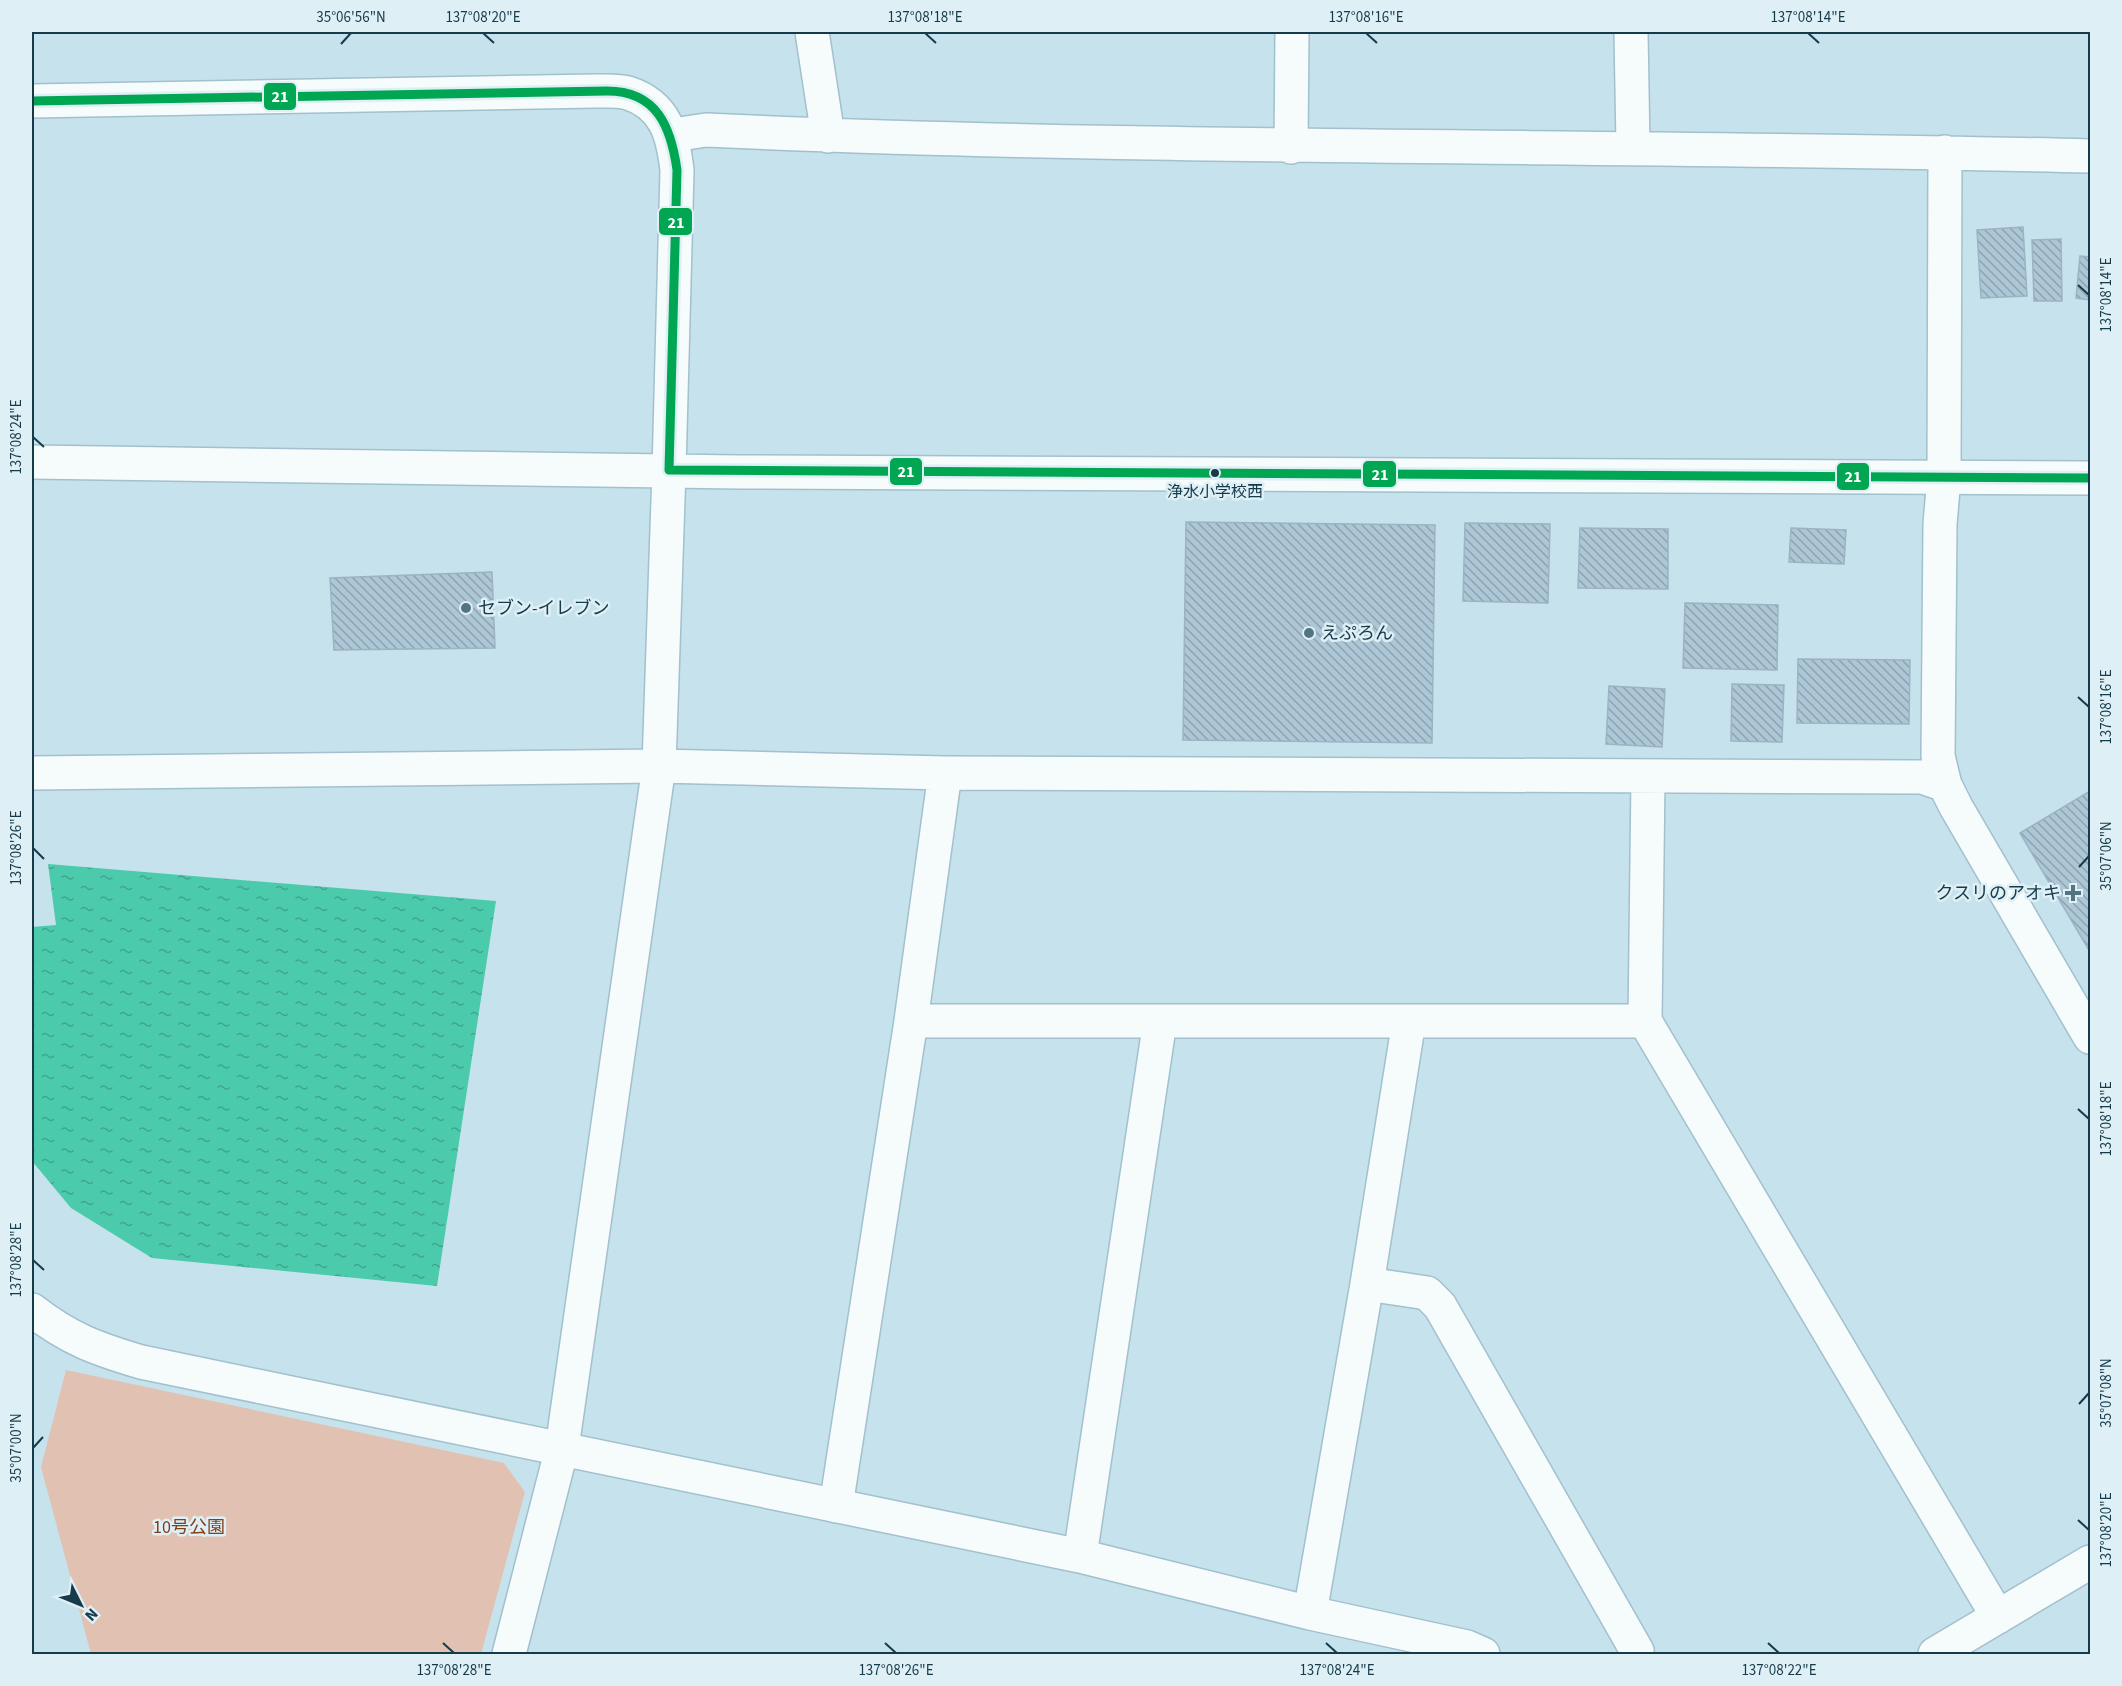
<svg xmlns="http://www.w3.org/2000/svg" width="2122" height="1686" font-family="'Source Sans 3','Noto Sans JP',sans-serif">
<defs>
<pattern id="water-ripples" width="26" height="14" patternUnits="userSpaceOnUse" patternTransform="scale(1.5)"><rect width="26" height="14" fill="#4ccaac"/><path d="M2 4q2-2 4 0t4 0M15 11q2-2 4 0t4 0" fill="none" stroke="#3ea58e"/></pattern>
<pattern id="building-back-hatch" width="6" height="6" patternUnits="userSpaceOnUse" patternTransform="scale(1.5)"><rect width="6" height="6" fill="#aec7d6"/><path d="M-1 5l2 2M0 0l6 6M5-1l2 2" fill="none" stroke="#8ca3b0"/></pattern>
</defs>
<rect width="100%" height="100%" fill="#c6e2ed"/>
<path fill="#e1c2b2" d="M66 1370 504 1463 525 1492 481 1654H91L41 1467Z"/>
<path fill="url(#water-ripples)" d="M48 864 496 901 437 1286 152 1258 71 1208 32 1161V927L56 925Z"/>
<path fill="url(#building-back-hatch)" stroke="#9bb3c2" stroke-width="1.5" d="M2023 227 2027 296 1981 298 1977 230Z
M2061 239 2062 301H2034L2032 240Z
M2080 256 2090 257V300L2076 298Z
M1186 522 1435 525 1432 743 1183 740Z
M1465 523 1550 524 1548 603 1463 601Z
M1580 528 1668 529V589L1578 588Z
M1791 528 1846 530 1844 564 1789 562Z
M492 572 495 648 334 650 330 578Z
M1685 603 1778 605 1777 670 1683 668Z
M1798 659 1910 660 1909 724 1797 723Z
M1732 684 1784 685 1782 742 1731 741Z
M1609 686 1665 689 1662 747 1606 744Z
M2090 791V952L2020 833Z"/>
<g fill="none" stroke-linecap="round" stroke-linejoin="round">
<defs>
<path id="street" d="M812 32 828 136
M1631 32 1633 147
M673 135 706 130C1167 151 1629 144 2090 156
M1291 147 1292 32
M1945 152 1944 478 1940 524 1938 756 1945 785 1956 807 2090 1037
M32 773 659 766 945 773 1922 777 1945 785
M1648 778 1645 1021 1998 1617
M911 1021H1645
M1367 1284 1427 1293 1440 1306 1637 1651 1635 1654
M32 1310C69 1339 97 1349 141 1362L1080 1556 1310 1613 1467 1647 1483 1654
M836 1506 911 1021 945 773
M1080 1556 1160 1021
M1310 1613 1367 1284 1409 1021
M509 1654 562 1448 659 766 669 470
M1935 1654 2090 1562"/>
<path id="secondary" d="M32 101 595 91C605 91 618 90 628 93 666 105 673 136 677 170L669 470
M32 462 740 472 2090 478"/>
</defs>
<use href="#street" stroke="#a2c0cd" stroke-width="36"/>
<use href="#secondary" stroke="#a2c0cd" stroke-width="36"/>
<use href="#street" stroke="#f6fbfc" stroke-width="33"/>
<use href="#secondary" stroke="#f6fbfc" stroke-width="33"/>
<defs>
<path id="bus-1" d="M32 101 607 91C657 91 671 127 677 170L669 470
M669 470 2090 478"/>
</defs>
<use href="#bus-1" stroke="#dfeff6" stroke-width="14"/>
<use href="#bus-1" stroke="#00a651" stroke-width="9"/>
</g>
<path fill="none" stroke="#153b4a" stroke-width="2" d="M483 33 494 43M925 33 936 43M1366 33 1377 43M1808 33 1819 43M341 44 351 33M2078 285 2089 295M33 437 44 447M2078 697 2089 707M33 848 44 859M2079 867 2089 856M2078 1109 2089 1119M33 1260 44 1270M2079 1404 2089 1393M33 1448 43 1437M2078 1520 2089 1530M443 1643 454 1653M885 1643 896 1653M1326 1643 1337 1653M1768 1643 1779 1653"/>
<circle fill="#153b4a" stroke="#dfeff6" stroke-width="2" cx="1215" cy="473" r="5"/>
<g fill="#537583" stroke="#dfeff6" stroke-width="2">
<circle cx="466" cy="608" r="6"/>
<circle cx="1309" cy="633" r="6"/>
<path d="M2070 884h6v6h6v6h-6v6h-6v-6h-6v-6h6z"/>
</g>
<g text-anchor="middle" stroke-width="5" stroke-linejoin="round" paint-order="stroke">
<g font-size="16" fill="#153b4a" stroke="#dfeff6">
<text x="1215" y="497">浄水小学校西</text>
</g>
<g font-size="18" fill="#153b4a" stroke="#dfeff6" text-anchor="start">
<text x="478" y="614">セブン-イレブン</text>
<text x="1321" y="639">えぷろん</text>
<text x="2061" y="899" text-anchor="end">クスリのアオキ</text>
</g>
<g font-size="18" fill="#803e19" stroke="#dfeff6">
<text x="189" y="1533">10号公園</text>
</g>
</g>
<g stroke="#dfeff6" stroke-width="2">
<rect x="263" y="82" width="34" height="29" rx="6" fill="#00a651"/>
<rect x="658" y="207" width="35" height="29" rx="6" fill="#00a651"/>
<rect x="889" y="457" width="34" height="29" rx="6" fill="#00a651"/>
<rect x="1362" y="460" width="35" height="28" rx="6" fill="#00a651"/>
<rect x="1836" y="462" width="34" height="29" rx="6" fill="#00a651"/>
</g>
<g font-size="16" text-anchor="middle" font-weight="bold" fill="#fff">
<text x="280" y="102">21</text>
<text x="676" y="228">21</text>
<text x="906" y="477">21</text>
<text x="1380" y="480">21</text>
<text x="1853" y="482">21</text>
</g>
<rect width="2122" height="1686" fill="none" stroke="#dfeff6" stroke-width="66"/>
<g transform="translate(81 1605) rotate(133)" stroke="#dfeff6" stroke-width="4.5" paint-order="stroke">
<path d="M0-4.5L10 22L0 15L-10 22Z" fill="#153b4a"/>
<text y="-9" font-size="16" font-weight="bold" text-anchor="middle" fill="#153b4a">N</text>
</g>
<rect x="33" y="33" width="2056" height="1620" fill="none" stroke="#153b4a" stroke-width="2"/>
<g font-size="15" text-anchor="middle" fill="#153b4a">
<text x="351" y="22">35°06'56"N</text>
<text x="483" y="22">137°08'20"E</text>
<text x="925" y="22">137°08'18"E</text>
<text x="1366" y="22">137°08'16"E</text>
<text x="1808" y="22">137°08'14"E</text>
<text transform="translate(2106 295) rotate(-90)" y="5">137°08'14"E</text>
<text transform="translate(16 437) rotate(-90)" y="5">137°08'24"E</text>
<text transform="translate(2106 707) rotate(-90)" y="5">137°08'16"E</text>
<text transform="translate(16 848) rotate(-90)" y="5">137°08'26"E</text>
<text transform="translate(2106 856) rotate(-90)" y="5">35°07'06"N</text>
<text transform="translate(2106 1119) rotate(-90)" y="5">137°08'18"E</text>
<text transform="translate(16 1260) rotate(-90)" y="5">137°08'28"E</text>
<text transform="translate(2106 1393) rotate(-90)" y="5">35°07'08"N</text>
<text transform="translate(16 1448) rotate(-90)" y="5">35°07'00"N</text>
<text transform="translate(2106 1530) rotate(-90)" y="5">137°08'20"E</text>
<text x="454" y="1675">137°08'28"E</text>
<text x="896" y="1675">137°08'26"E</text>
<text x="1337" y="1675">137°08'24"E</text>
<text x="1779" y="1675">137°08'22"E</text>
</g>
</svg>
